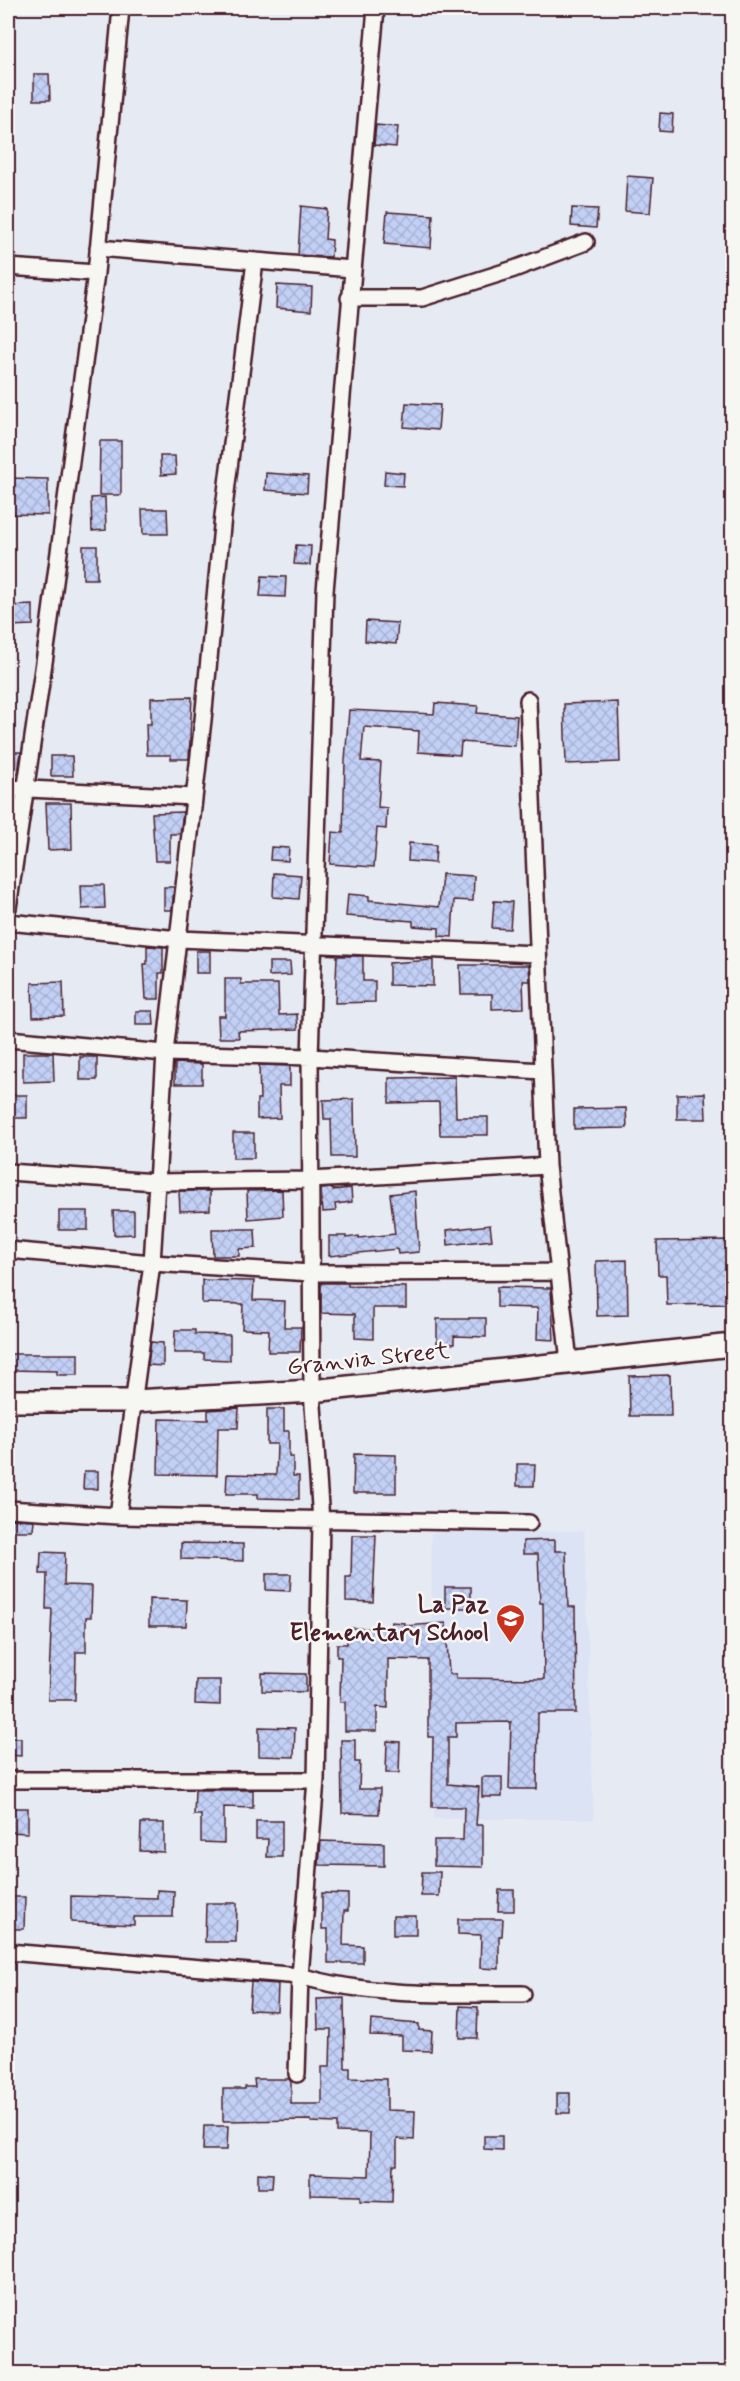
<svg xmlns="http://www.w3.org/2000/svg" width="740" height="2381" font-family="Mynerve,sans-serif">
<defs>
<pattern id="building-cross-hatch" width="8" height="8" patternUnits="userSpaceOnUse" patternTransform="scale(1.5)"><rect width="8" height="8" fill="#c2d0f6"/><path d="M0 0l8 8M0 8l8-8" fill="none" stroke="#a8b2d3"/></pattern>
</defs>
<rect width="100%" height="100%" fill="#e6ebf3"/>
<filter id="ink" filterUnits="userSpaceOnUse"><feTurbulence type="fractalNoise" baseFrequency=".0167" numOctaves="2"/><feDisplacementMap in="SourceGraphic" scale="12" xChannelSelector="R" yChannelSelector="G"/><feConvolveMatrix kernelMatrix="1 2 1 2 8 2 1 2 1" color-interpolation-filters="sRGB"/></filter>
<g filter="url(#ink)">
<path fill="#dbe3f4" d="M584 1531 594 1819H434L431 1533Z"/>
<path fill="url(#building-cross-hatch)" stroke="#4a1f2b" stroke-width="1.5" d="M34 74H49L50 100H34Z
M660 113 673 114 672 132 659 131Z
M376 125 398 127 396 147 374 145Z
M627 176 653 178 650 213 625 211Z
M301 206 327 209 325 239 332 240 331 257 298 255Z
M572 208 598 209 596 228 571 226Z
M387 212 433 215 431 248 384 244Z
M277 285 312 287 311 311 276 308Z
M406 403 440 405 438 430 404 427Z
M100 441H121V495H99Z
M160 456H175L176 474 161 475Z
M385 471 404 473 403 486 384 485Z
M266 473 308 476 307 493 265 490Z
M8 478 48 479V515L8 514Z
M105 497 106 530 92 531 91 498Z
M142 509H167L168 534H143Z
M296 545 311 546 310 565 294 564Z
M83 546H97V579H83Z
M262 576 286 577 285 597 260 596Z
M33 605V625L8 626V606Z
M366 621 398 623 396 644 365 641Z
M192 697 189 759H171V755H147L146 724H151V698Z
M618 702 620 762 566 764 564 704Z
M435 703 478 706 477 713 517 716 515 746 461 742 460 755 418 752 419 731 364 727 361 761 381 762 378 807 387 808 386 829 377 828 374 867 330 864 332 832 343 833 345 760 349 710 434 714Z
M8 752H21L18 774H8Z
M51 756H72L73 776H51Z
M46 803H71L72 849 48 850Z
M183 812 180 834H170V861H155L152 813Z
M409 843 436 845 435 863 408 861Z
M271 847 289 848 288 861 270 860Z
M274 873 301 875 299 899 273 897Z
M442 874 474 876 473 901 454 900 452 937 439 936V928L413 926V921L346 916 348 894 369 896V900L439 907Z
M81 885H104L105 908 82 909Z
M164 887H174L172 910H164Z
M494 901 512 902 510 929 492 928Z
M147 946 163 947V973H159V999H146L144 964H147Z
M196 951H210V973H196Z
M337 956H363V981H375V1002L335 1003Z
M433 960V986L389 985V963Z
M269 962H290L291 975 269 976Z
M460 965H529L530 981H523L524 1008 492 1009V994H461Z
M225 979H241V984H278L279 1015 297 1014 298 1029 238 1031 239 1038H219L218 1016H225Z
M63 982 64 1016 33 1017 32 983Z
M136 1011H153L154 1025H136Z
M23 1053H53L54 1081 23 1082Z
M80 1057H97V1080H80Z
M175 1063 202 1064V1084H175Z
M259 1065 290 1066V1086H279L280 1118 257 1119V1099H260Z
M455 1077 456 1117H488V1135H440L439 1102 389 1103V1078Z
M705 1093 706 1119H677V1094Z
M8 1095H27V1118H8Z
M354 1099 355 1157H332L331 1119H324L323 1100Z
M626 1108 627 1128 574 1129V1109Z
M233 1133H254V1158H233Z
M333 1188V1190L351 1188 352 1202 335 1204 336 1211 323 1212 321 1189Z
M282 1190 283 1216 248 1219 247 1191Z
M179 1191H210V1210L180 1211Z
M415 1191 419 1252 398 1254 397 1249 329 1256V1236H346V1238L359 1236V1238L395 1234 390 1194Z
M59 1211H88V1230H59Z
M113 1211H134V1234L114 1235Z
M490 1225 492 1240 448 1245 447 1230Z
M212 1229H255L256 1248 239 1249V1256H213Z
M732 1240V1304L667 1305 666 1275H658L657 1241Z
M627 1260 628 1315 597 1316 596 1261Z
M202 1280 254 1281 253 1300 285 1301 284 1327H301L300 1352H268L269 1330 242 1329 243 1304 202 1303Z
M321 1283H348V1286L406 1287V1308H373V1339L355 1338V1314L321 1313Z
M497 1287 551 1288 554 1340 537 1339 538 1308 497 1307Z
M469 1318H486V1337L454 1336V1344L437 1343V1319H469Z
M175 1330H195V1334L230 1335V1360L204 1359V1353H174Z
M151 1342 163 1343V1366L148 1365Z
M10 1354H78V1375H57V1371L9 1370Z
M670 1375 671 1416H630L629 1376Z
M239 1408 238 1428H218L217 1475 158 1474 159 1419 208 1420V1410Z
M267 1409H284V1431H289V1457H293V1476H299V1499L258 1498V1494H226L227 1474 276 1475 277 1444H267Z
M354 1454 396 1455V1493H353Z
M517 1464H535L534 1486H517Z
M84 1471H98V1489H83Z
M8 1519 34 1520 33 1531H8Z
M352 1535H376L373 1602 346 1601V1577H351Z
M555 1540V1551H566L568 1607H575L576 1713H538L537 1789H509L511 1722 456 1723V1737H448V1784L479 1787 476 1825H483V1867L434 1866V1840H463L464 1807H432L433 1737H428V1660L388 1659V1708L377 1707V1731H345V1702H340L341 1657H337V1644H347V1628L391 1629V1622L405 1623V1626L446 1623 449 1674H456V1678L544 1679 543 1603H540L538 1554H523V1541Z
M181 1543 243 1544V1561L181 1559Z
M41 1552 65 1553 64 1585 92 1586 91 1617H86V1652H76L75 1700H48L52 1609H46L47 1574H40Z
M266 1574H291L290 1591 266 1590Z
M445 1587H471V1608H445Z
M149 1599 187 1600 186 1626H149Z
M262 1673 306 1674V1692L262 1691Z
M196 1680H220V1705L195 1704Z
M259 1727 295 1728 294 1757 259 1756Z
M8 1738H21V1756L8 1755Z
M341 1740H355V1762H360L359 1789H380L379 1814 342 1813Z
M387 1741 400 1742 399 1773H386Z
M482 1777H502V1797H482Z
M195 1790H253V1808L224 1807V1843L201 1842V1815H194Z
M8 1808H28V1833L8 1832Z
M256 1821H282V1857H267L268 1839H256Z
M141 1823H164V1852L140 1851Z
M321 1841 384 1843V1866L319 1865Z
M422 1872H440L439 1896H421Z
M157 1890 174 1891 173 1917H134V1925L71 1922V1896L157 1898Z
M499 1890H514V1911H498Z
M322 1893 348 1894V1911H344L343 1945 363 1946V1963H328V1929H322Z
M8 1897H25L24 1929H8Z
M206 1903H237L236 1942H205Z
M393 1916H416V1935H393Z
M458 1919H503L502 1936H499V1969L480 1968 481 1935 458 1934Z
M251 1982 278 1984 277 2011 249 2010Z
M344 1998 345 2068H350V2078L387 2079V2110L415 2111 414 2140 397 2139V2165H393L392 2202 360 2201V2196L310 2195V2174L369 2176 370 2133 337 2132V2123L311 2122V2120L223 2121V2089H245V2087H255L254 2079H289L291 2082V2104H322V2067H330L331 2029H318L317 1999Z
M460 2006 478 2007 477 2038H459Z
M371 2020 419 2024V2030L432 2031 431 2051 402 2050V2036L370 2035Z
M557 2093H570V2113H557Z
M204 2126H228L227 2150H203Z
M484 2136H502V2150L484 2149Z
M258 2173 273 2174 272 2188H258Z"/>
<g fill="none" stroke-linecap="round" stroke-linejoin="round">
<defs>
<path id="street" d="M98 248 352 269
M8 267 96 273
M349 298H422L514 269 586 242
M528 700 547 1166 569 1362
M8 788 194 797
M8 908 48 635 96 273 121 8
M8 922 179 939 538 954
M8 1039 165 1053 310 1057 543 1071
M8 1172 156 1182 311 1180 547 1166
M8 1250 152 1263 311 1273 558 1272
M8 1509 118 1516 529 1523
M118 1516 152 1263 165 1053 203 720 223 516 255 261
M8 1780H316
M8 1952 300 1976C372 1997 449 1994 523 1994
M297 2074 300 1976 316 1780 321 1521 312 1391 310 1057 325 591 376 8"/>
<path id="secondary" d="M8 1401H134L312 1391 732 1345"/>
</defs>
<use href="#street" stroke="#4a1f2b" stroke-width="20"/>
<use href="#secondary" stroke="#4a1f2b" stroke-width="26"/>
<use href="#street" stroke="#f6f6f2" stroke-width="15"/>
<use href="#secondary" stroke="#f6f6f2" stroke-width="21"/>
</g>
</g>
<defs>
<symbol id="school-pin" viewBox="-11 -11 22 30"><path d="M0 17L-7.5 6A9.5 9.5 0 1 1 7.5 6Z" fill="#c8321e" stroke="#f6f6f2"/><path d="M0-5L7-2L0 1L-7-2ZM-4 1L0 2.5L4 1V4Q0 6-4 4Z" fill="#fff"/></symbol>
</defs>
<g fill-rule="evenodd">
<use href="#school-pin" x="494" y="1602" width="33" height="45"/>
</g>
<g text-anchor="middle" stroke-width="5" stroke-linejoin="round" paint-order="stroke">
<g font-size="24" fill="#4a1f2b" stroke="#f6f6f2">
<text transform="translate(368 1358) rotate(-6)" y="8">Granvia Street</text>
</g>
<g font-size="24" font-weight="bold" fill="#4a1f2b" stroke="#f6f6f2" text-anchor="end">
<text x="489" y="1612">La Paz<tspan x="489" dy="28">Elementary School</tspan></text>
</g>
</g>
<rect width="740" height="2381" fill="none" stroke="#f6f6f2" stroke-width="30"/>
<rect x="15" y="15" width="710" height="2351" fill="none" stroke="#4a1f2b" stroke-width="2" filter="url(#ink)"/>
</svg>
